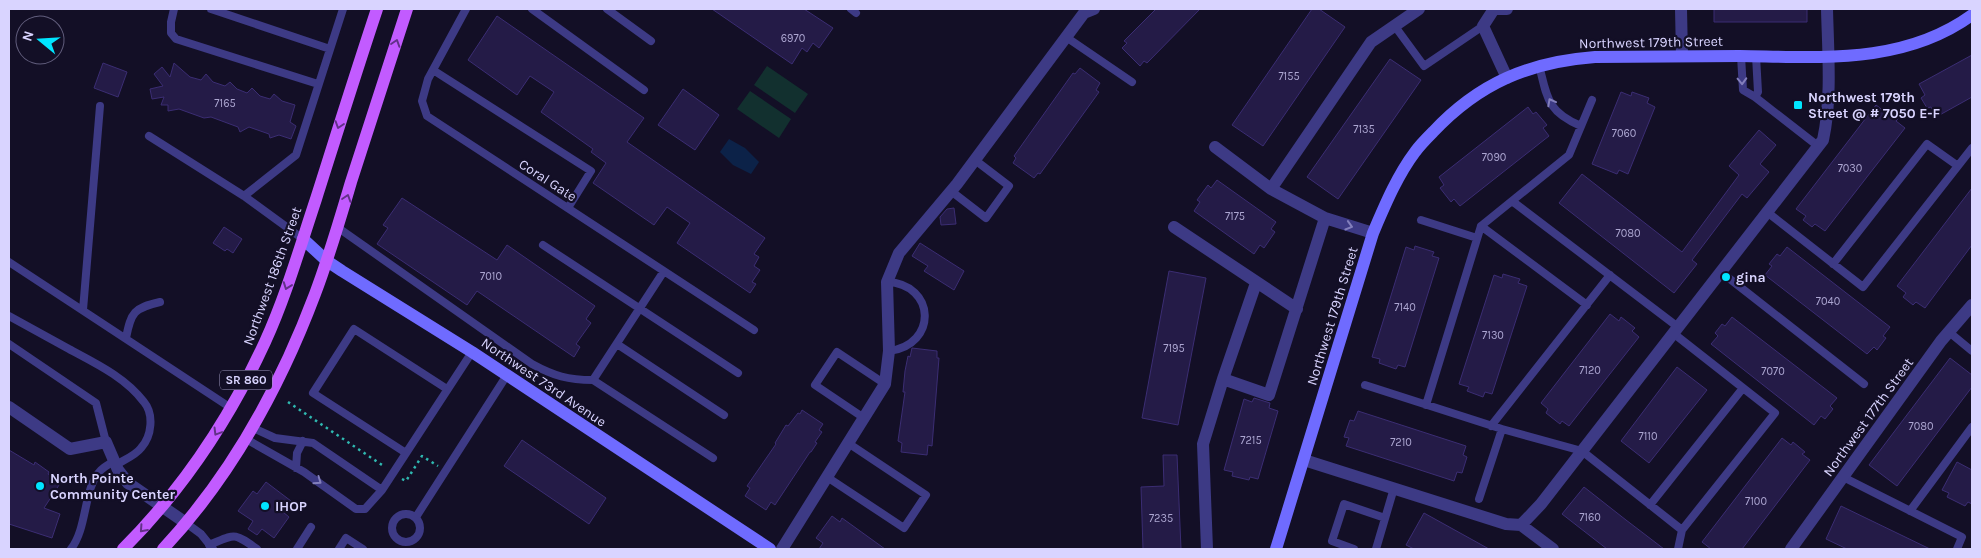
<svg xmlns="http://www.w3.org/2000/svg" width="1981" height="558" font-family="Karla,sans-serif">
<rect width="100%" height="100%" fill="#130f26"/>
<path fill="#12302f" d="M767 66 808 94 795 113 754 85Z
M750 91 791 119 779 138 737 109Z"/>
<path fill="#0c2248" d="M729 139 745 148 759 162 751 174 733 165 720 152Z"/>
<path fill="#241b47" stroke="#3b2d73" d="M712 9H804L833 28 819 48 813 43 807 52 802 48 792 64Z
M1156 9H1200L1147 63 1144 61 1140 66 1122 48 1127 43 1124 41Z
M1312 9H1319L1345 27 1263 146 1232 125Z
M1714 9H1807V22H1714Z
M497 16 644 118 627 142 765 238 754 254 759 257 754 266 760 270 752 282 756 284 750 293 677 243 690 223 667 207 654 225 593 183 606 163 591 152 593 149 541 112 554 92 530 76 517 95 468 60Z
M1972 55V97L1936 117 1931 107 1927 108 1921 98 1925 95 1919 84Z
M1390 59 1421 80 1338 199 1307 177Z
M103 63 127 72 118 97 94 88Z
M174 63 190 77 201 80 206 74 213 82 225 86 230 82 237 89 247 93 252 88 260 96 270 99 274 94 282 101 295 105 290 122 296 126 291 139 279 135 270 138 269 134 249 127 240 132 238 127 211 117 204 118 179 109 168 111V105H161L164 97 152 99 150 89 163 86 154 74 162 67 170 77Z
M1080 68 1100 83 1096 90 1099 92 1040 174 1038 173 1034 178 1013 163 1016 158 1014 156 1073 73 1075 74Z
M683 89 719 115 695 150 658 125Z
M1621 92 1631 96 1632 92 1649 98 1647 103 1655 107 1628 174 1619 170 1617 174 1592 164Z
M1876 105 1884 111 1886 108 1899 118 1896 121 1905 128 1825 231 1815 224 1812 227 1803 220 1806 216 1796 209Z
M1528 107 1533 114 1536 112 1547 125 1543 128 1549 136 1460 206 1454 199 1451 202 1440 188 1444 185 1439 177Z
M1759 130 1776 145 1760 164 1769 172 1747 198 1742 194 1692 260 1697 264 1674 293 1559 203 1582 174 1682 252 1739 175 1729 166Z
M1217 180 1276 222 1271 229 1275 232 1264 248 1260 245 1254 254 1194 211 1200 202 1197 200 1208 185 1211 188Z
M1972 188V245L1925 308 1916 302 1913 305 1903 297 1906 293 1897 286Z
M402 198 497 260 507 245 595 306 586 319 591 323 576 344 580 347 574 357 477 291 467 305 377 244 388 228 383 225Z
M954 208 956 224 941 225 940 217 947 209Z
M224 227 242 239 233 253 227 249 225 251 213 243Z
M920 243 964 271 954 290 924 271 928 266 912 256Z
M1415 246 1434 252 1432 256 1439 258 1405 367 1398 365 1396 369 1379 363 1380 359 1372 357 1406 247 1414 250Z
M1787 247 1890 327 1883 336 1886 338 1877 350 1874 347 1867 354 1765 275 1772 266 1769 264 1777 254 1780 256Z
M1169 271 1206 278 1178 425 1142 418Z
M1503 274 1520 279 1518 283 1527 286 1492 394 1485 392 1483 397 1467 391 1469 387 1459 384 1494 275 1502 278Z
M1610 314 1619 321 1621 317 1635 328 1632 331 1639 337 1569 426 1562 421 1560 424 1546 413 1548 409 1541 403Z
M1732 317 1837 398 1830 406 1833 409 1825 419 1821 416 1814 425 1711 344 1718 336 1715 333 1722 324 1725 326Z
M912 348 937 351V358H939L932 446 928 445 927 455 901 452 902 443 898 441 905 392H903L905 371 908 356 910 357Z
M1950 358 1972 375V387L1897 486 1869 465Z
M1677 367 1707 390 1649 463 1621 441Z
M1254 398 1270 403 1269 408 1278 411 1258 479 1250 477 1249 480 1232 476 1233 472 1224 470 1244 399 1252 402Z
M802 410 823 424 819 430 822 432 815 442 817 443 811 452H810L775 505 771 502 766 510 745 496 750 488 747 486 776 444 775 443 786 425 788 426 798 413 800 414Z
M1358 411 1466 446 1463 455 1467 457 1462 473 1457 472 1454 481 1346 446 1349 438 1344 437 1350 420 1354 421Z
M1782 438 1791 445 1793 442 1805 452 1802 454 1810 460 1742 549H1711L1702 542Z
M522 440 606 498 589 524 504 466Z
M9 450 34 465 35 462 49 472 48 474 61 482 44 508 60 514 52 538 9 524Z
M1163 455H1177L1181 549H1143L1141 487 1164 486Z
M1957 462 1972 470V504L1968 502 1965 506 1947 497 1949 493 1942 490Z
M266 482 291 501 283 512 289 517 274 538 262 529 257 535 248 529 253 521 238 511 253 491 257 494Z
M1584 487 1626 520 1664 549H1607L1562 514Z
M1841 506 1930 549H1847L1826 539Z
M1424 513 1489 549H1414L1406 545Z
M832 516 840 522 842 518 885 549H819L823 543 816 538Z"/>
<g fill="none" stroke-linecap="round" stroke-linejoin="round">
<path stroke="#2fb8b0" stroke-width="2.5" stroke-dasharray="2.5 4" stroke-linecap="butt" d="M288 402 385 467
M402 479 406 481 422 456 438 466"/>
<path stroke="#3d3a85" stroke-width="8" d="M174 9 171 22V33L176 39 318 84
M211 9 330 49
M466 9 428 79 422 101 427 116 754 330
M532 9 644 90
M607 9 651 41
M851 9 856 13
M1394 25 1424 66 1483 26
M1066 37 1132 82
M1741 56 1743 90 1755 97 1818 146
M1539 65C1547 97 1547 112 1581 126
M433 70 591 171 568 208
M1755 97 1758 92 1756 56
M149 136 244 196 303 239
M951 191 986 218 1009 186 975 160
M244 196 296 155 343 9
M1512 201 1678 327
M1767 212 1863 287 1972 148
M1421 220 1477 238
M1481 226 1587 305
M337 227 532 364C554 376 568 380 593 380L664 271
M543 245 738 373
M9 262 231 408
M1833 264 1927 144 1958 166
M1721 272 1864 384
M887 282C936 284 938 345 889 351
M83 310 100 106
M9 316C29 327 49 338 69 349 95 363 125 377 144 402 154 414 152 436 141 448 136 455 124 460 116 465
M1949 332 1972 351
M1673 333 1775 413 1682 530 1678 549
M126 338C131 312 134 308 160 302
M9 344 96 403 106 442
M617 344 724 415
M593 380 713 458
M1365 385 1502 429 1582 451 1682 530
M1426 405 1481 226 1569 155 1592 100
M864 418 815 385 837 352 885 384
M1491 426 1610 275
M246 439 304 472 356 509H365L382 490 313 443 275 438 253 428
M406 453 313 393 354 329 447 389
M296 468 297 453 303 441
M827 477 904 528 926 495 848 443
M1843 477 1962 537 1957 549
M382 490 472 352
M1479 499 1502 429
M1650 505 1743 388
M1910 511 1972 427
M392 528a14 14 0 1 1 28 0a14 14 0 1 1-28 0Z
M416 517 507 375
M186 523 201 534 213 549
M209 545C236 534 233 532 257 549
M71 549C88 527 83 488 101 470 105 466 110 464 114 461
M297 549 311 527
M339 549 346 538 363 549
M1354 549 1332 541 1344 504 1385 518
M1376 549 1394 488"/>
<path stroke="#3d3a85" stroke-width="12" d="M1494 9 1483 26 1507 78
M1494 9H1507
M1681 9 1682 56
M1215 147 1271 189 1325 218 1373 233
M1271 189 1371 42 1419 9
M1174 227 1297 309
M1223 379 1256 283
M9 407 70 449 106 442 118 470 128 483 186 523
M1304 460 1506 524 1521 525 1541 504 1823 140C1832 99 1828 51 1827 9
M1521 525 1553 549
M782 549 885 384 889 351 887 282 899 253 957 184 1084 13 1094 9
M1207 549 1203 444 1223 379 1269 395 1325 218
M1791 549 1941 341 1972 305"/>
<path stroke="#6f6bff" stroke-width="12" d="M303 239 327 261 342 271 472 352 770 549
M1276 549 1373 233C1385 205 1397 176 1415 152 1420 145 1427 138 1433 132 1479 83 1529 62 1595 57 1643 57 1692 56 1740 56 1820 57 1903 65 1972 15"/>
<path stroke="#c25bff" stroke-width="12" d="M123 549C183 489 230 418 265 342 286 296 300 247 316 199 336 136 356 72 377 9
M163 549C231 476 280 387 315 294 329 257 340 219 351 182 370 124 388 67 407 9"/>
</g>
<defs><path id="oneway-chevron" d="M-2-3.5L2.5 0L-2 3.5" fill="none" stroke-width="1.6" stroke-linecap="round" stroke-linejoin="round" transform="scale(1.25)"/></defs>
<g stroke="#623188">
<use href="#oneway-chevron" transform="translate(396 43) rotate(-72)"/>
<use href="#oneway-chevron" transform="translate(339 125) rotate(108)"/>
<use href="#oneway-chevron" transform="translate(347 198) rotate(-72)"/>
<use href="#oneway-chevron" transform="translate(287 286) rotate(110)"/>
<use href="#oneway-chevron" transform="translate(217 432) rotate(121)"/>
<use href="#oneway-chevron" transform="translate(143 529) rotate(132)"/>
</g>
<g stroke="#837fbc">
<use href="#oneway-chevron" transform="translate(1742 81) rotate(88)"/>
<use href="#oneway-chevron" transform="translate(1551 102) rotate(-118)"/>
<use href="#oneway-chevron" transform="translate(1349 226) rotate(17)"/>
<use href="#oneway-chevron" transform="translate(318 481) rotate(35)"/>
</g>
<g fill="#00e5ff" stroke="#130f26" stroke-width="2">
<rect x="1793" y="100" width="10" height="10" rx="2.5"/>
<circle cx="1726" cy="277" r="5"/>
<circle cx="40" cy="486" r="5"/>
<circle cx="265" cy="506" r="5"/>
</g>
<g text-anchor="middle" stroke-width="4.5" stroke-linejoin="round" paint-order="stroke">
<g font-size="11" fill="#aca6d1">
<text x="793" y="42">6970</text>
<text x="1289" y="80">7155</text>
<text x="225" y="107">7165</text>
<text x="1364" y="133">7135</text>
<text x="1624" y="137">7060</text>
<text x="1494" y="161">7090</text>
<text x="1850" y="172">7030</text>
<text x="1235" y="220">7175</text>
<text x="1628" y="237">7080</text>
<text x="491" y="280">7010</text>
<text x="1828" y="305">7040</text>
<text x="1405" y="311">7140</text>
<text x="1493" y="339">7130</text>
<text x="1174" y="352">7195</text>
<text x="1590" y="374">7120</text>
<text x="1773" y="375">7070</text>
<text x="1921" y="430">7080</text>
<text x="1648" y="440">7110</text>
<text x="1251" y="444">7215</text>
<text x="1401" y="446">7210</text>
<text x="1756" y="505">7100</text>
<text x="1590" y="521">7160</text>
<text x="1161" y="522">7235</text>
</g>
<rect fill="#130f26" stroke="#9e99be" stroke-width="1" x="220" y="370.5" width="52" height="19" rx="4"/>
<g font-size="12" font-weight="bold" fill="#d9d4ff">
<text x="246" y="384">SR 860</text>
</g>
<g font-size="14" fill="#d9d4ff" stroke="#130f26">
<text transform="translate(1651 42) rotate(-1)" y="5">Northwest 179th Street</text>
<text transform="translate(548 180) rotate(33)" y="5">Coral Gate</text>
<text transform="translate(272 276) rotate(-70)" y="5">Northwest 186th Street</text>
<text transform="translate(1332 316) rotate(-73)" y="5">Northwest 179th Street</text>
<text transform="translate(544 382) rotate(34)" y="5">Northwest 73rd Avenue</text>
<text transform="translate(1868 417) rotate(-54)" y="5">Northwest 177th Street</text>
</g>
<g font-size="14" font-weight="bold" fill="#d9d4ff" stroke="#130f26" text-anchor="start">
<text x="1808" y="102">Northwest 179th<tspan x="1808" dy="16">Street @ # 7050 E-F</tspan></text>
<text x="1736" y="282">gina</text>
<text x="50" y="483">North Pointe<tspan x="50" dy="16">Community Center</tspan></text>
<text x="275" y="511">IHOP</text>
</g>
</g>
<rect width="1981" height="558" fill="none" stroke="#d9d4ff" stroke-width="20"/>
<g transform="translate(40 40) rotate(288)"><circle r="24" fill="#130f26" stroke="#625e7d"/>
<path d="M0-4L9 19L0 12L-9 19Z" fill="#00e5ff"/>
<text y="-8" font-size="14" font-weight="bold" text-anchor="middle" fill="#d9d4ff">N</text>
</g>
</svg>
